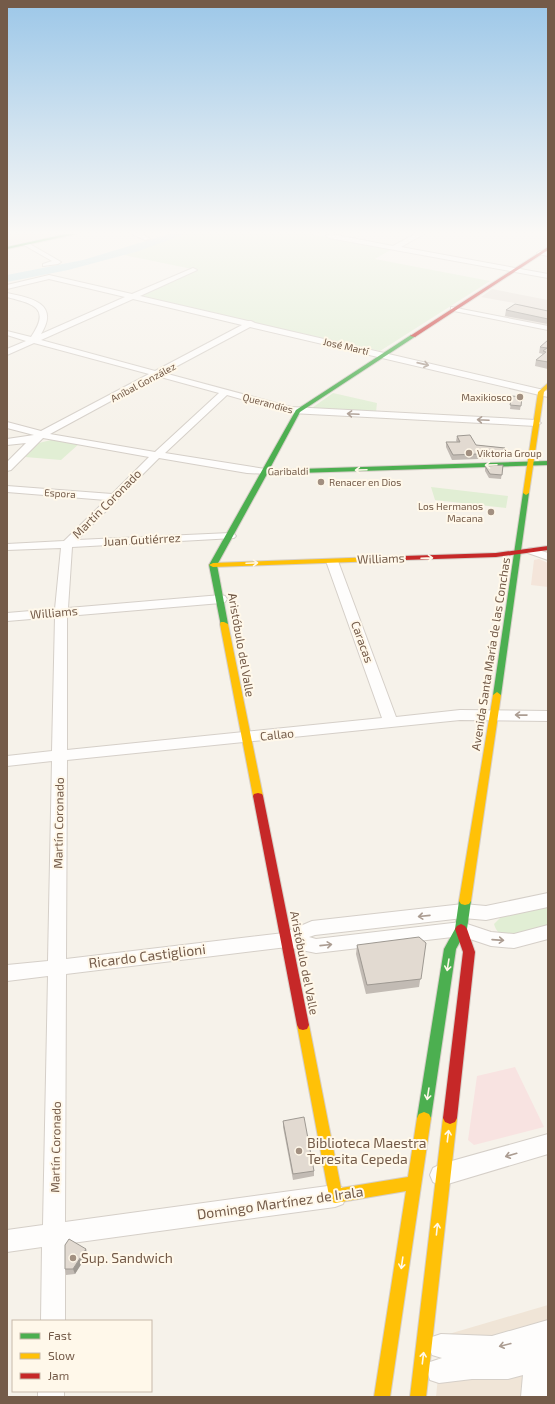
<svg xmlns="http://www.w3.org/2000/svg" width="555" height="1404" font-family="'Exo 2',sans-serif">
<rect width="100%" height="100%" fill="#f6f2ea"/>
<path fill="#f0e5d7" d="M7 234H61L7 245Z
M548 1305V1397H436L442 1336Z"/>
<path fill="#f4e5da" d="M539 559 548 563V587L531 585 534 560Z"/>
<path fill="#e9e2da" d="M492 289 548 300V327L503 317 520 304 481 297Z"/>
<path fill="#f8e3e1" d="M515 1067 544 1127 474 1145 468 1140 477 1076Z"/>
<path fill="#e1eed4" d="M184 234H311L392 249 375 259 490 281 380 351 141 297 140 295 197 270 124 255Z
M333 393 377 403 376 412 312 408Z
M55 439 80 443 61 460 25 457 39 443Z
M431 487 508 496 506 508 435 500Z
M548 906V929C532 933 500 947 494 924L501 917Z"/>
<path fill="#cbe3e7" d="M169 234H184L139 251 68 270 7 282V275L83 260Z"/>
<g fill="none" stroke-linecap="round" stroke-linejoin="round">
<defs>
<path id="street" d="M132 234H142L150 239 145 240Z
M331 234 393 246 415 234H424L401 247 548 274V278L329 238 326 236Z
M24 243H28L61 262 58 264 43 266V264L52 261 24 245Z
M540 251 548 252V256L538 254 537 253Z
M193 268 197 270 195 271 140 296 248 321H251L255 323 548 391V397L250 327 164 373 291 407 536 420 541 423 536 426 291 413 227 395 165 453 265 469 270 472 269 474 247 473 159 458 77 540 230 533 234 534 236 536 234 538 72 547 68 608 221 595 225 596 227 599 225 602 221 603 67 616V750L382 718 326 561 328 559H336L338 561 396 717 460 710 548 711V721L460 720 67 760 66 959 284 933 312 921 463 904 486 906 548 893V907L486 920 463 918 315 935 309 937 316 939 461 922 491 932 514 934 548 925V939L514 948 491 946 461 936 316 953 287 947 66 974 65 1222 335 1185 343 1188 346 1196 343 1204 335 1207 65 1244V1321H41L42 1247 7 1252V1230L43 1225 48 976 7 981V965L48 961 52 761 7 766V756L52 751 55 617 7 621V613L55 609 61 548 7 550V544L64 541 106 500 7 492V486L112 494 149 457 43 438 11 470 7 471V462L26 443 7 445V439L34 435 7 428V422L41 431 149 374 34 343 7 355V349L26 341 7 335V331L31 337C51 308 34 304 7 297V293C31 298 60 303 41 334L125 297 49 279 7 289V285L49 275 132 294ZM133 299 242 325 155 371 41 340ZM157 376 219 393 155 452 50 434Z
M451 307 548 326V330L454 311H451Z
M532 548 548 553V560L528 553 526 551 528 549Z
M548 1134V1154L441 1186 433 1182 430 1175 433 1168 441 1164Z
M548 1320 547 1397H521L523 1375 508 1379H472L439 1383 430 1380 427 1371 430 1362 442 1358 432 1355 429 1346 432 1337 441 1334 492 1336Z
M38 1391H64V1397H38Z"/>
<path id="fast" d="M66 234H76L7 249V247Z
M411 335 416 336 300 412 269 470 548 461V465L267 474 217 565 228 624 224 626H221L209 565 296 410Z
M526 491 529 493 501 695 497 698 493 695 523 493Z
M465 897 469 898 471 901 467 929 456 949 431 1118 429 1122 424 1124 419 1122 417 1118 444 949 455 929 459 901 461 898Z"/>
<path id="slow" d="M548 383V388L544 392 529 493 526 495 523 493 538 392Z
M404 556H407V560L213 567 209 565 213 563Z
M221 622H224L228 624 263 796 262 798H254L253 796 220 624Z
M497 692 501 695 471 901 469 904 465 905 461 904 459 901 493 695Z
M303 1020 307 1021 309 1025 341 1188 408 1177 417 1118 419 1114 424 1112 429 1114 431 1118 390 1397H374L406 1191 335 1203 330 1201 297 1025 299 1021Z
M450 1112 455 1114 457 1118 426 1397H410L443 1118 445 1114Z"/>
<path id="jam" d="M548 247V250L415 337 410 336Z
M548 546V550L496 557 404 560 400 558 404 556 496 553Z
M258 793 262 794 263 796 309 1025 307 1029 303 1030 299 1029 297 1025 253 796 254 794Z
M461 924 465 926 467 929 475 952 457 1118 455 1122 450 1124 445 1122 443 1118 463 952 455 929 457 926Z"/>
</defs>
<use href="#street" stroke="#d5cfc8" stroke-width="2"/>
<use href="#fast" stroke="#d6cfc8" stroke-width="2"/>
<use href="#slow" stroke="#d6cfc8" stroke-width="2"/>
<use href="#jam" stroke="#d6cfc8" stroke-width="2"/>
<use href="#street" fill="#fefdfc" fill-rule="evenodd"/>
<use href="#fast" fill="#4caf50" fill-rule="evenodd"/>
<use href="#slow" fill="#ffc107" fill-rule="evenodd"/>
<use href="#jam" fill="#c62828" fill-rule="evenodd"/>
</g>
<path fill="#c2bbb4" d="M506 310 548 311V324L505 316Z
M548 340V369L535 366 536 360 543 354 539 353 540 347Z
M512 396 522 397 520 410 510 409Z
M457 436 476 445 505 448 504 458 452 460 446 447V442H457L456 441Z
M503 465 501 479 489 478 485 471V466Z
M426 943 419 987 366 994 356 954 357 945Z
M283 1121 314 1171V1176L293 1180 283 1127Z
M86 1249 87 1255 75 1274 66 1275 65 1269Z"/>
<path fill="#9e9992" d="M86 1249 87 1255 75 1274 73 1269Z"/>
<path fill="#e2dad1" stroke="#9e9992" d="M515 304 548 311V319L506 310Z
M548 340V362L536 360 546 352 543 351 547 348 540 347Z
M512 396 522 397 521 406 510 405Z
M470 435 476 445 505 448 504 453 453 455 446 442H460L457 436Z
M503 465 502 475 490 474 485 466Z
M419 937 426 943 421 979 367 985 357 945Z
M304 1117 314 1171 293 1174 283 1121Z
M69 1239 86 1249 73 1269H65V1245Z"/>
<defs><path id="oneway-shaft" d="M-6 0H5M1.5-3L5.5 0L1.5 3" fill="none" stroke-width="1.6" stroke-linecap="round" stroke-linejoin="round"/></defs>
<g stroke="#ab9c91">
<use href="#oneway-shaft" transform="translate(423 364) rotate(13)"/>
<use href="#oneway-shaft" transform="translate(353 414) rotate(-177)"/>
<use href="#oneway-shaft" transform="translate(483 420) rotate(-177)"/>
<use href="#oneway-shaft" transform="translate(521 715) rotate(-179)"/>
<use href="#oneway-shaft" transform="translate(424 916) rotate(174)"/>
<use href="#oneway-shaft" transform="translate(498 940) rotate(4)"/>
<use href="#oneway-shaft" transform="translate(326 945) rotate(-6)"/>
<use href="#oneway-shaft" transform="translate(511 1155) rotate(164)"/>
<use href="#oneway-shaft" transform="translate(505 1345) rotate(166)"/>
</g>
<g stroke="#fff8ea">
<use href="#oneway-shaft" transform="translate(491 465) rotate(178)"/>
<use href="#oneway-shaft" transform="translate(361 470) rotate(178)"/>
<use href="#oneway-shaft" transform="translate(427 558) rotate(-2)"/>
<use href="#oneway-shaft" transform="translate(252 563) rotate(-2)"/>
<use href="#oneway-shaft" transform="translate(448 965) rotate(99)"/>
<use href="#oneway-shaft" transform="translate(428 1094) rotate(99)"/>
<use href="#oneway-shaft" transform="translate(448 1136) rotate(-83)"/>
<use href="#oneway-shaft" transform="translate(437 1229) rotate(-84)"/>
<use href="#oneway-shaft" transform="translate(402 1263) rotate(98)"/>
<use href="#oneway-shaft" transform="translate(423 1358) rotate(-83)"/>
</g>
<linearGradient id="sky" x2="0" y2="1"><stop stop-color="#9cc7e8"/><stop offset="0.54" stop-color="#fbf9f6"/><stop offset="1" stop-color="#fbf9f6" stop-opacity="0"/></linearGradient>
<rect width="555" height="431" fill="url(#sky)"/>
<g fill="#a29081" stroke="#fff8ea" stroke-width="1.5">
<circle cx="520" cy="397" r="4"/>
<circle cx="469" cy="453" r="4"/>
<circle cx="321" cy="482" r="4"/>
<circle cx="491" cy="512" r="4"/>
<circle cx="299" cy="1151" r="4"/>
<circle cx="73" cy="1258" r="4"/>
</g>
<g text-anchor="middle" stroke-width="4" stroke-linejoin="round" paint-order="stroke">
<g font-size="10" fill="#745b49" stroke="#fff8ea">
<text transform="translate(346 346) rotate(13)" y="4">José Martí</text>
<text transform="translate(143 382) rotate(-28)" y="4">Aníbal González</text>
<text transform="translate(268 403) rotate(15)" y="4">Querandíes</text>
<text transform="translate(288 471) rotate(-1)" y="4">Garibaldi</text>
<text transform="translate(60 493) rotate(4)" y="4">Espora</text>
</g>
<g font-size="10" fill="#745b49" stroke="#fff8ea" text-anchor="end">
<text x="512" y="401">Maxikiosco</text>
<text x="477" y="457" text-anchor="start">Viktoria Group</text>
<text x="329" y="486" text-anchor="start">Renacer en Dios</text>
<text x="483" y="510">Los Hermanos<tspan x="483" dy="12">Macana</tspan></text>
</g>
<g font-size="12" fill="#745b49" stroke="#fff8ea">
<text transform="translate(107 504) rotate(-45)" y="4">Martín Coronado</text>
<text transform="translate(142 540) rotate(-3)" y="4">Juan Gutiérrez</text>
<text transform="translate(381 559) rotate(-2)" y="4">Williams</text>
<text transform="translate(54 613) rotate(-5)" y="4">Williams</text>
<text transform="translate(362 642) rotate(70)" y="4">Caracas</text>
<text transform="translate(241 645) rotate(80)" y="4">Aristóbulo del Valle</text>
<text transform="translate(491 654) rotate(-81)" y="4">Avenida Santa María de las Conchas</text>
<text transform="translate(277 735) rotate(-6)" y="4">Callao</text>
<text transform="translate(59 823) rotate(-89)" y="4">Martín Coronado</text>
<text transform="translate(304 963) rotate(79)" y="4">Aristóbulo del Valle</text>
<text transform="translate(56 1147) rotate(-89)" y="4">Martín Coronado</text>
</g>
<g font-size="14" fill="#745b49" stroke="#fff8ea">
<text transform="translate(147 956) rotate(-7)" y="5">Ricardo Castiglioni</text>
<text transform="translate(280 1203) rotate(-8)" y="5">Domingo Martínez de Irala</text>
</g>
<g font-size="14" fill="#745b49" stroke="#fff8ea" text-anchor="start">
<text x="307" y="1148">Biblioteca Maestra<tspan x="307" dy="16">Teresita Cepeda</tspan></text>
<text x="81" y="1263">Sup. Sandwich</text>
</g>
</g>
<rect width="555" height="1404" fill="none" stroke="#745b49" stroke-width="16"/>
<rect x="12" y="1320" width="140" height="72" fill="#fff8ea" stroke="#c7b9aa"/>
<rect x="20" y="1333" width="20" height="6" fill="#4caf50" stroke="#c7b9aa"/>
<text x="48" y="1340" font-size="12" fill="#745b49">Fast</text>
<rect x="20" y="1353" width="20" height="6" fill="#ffc107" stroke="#c7b9aa"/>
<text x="48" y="1360" font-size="12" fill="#745b49">Slow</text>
<rect x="20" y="1373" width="20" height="6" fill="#c62828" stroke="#c7b9aa"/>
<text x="48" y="1380" font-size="12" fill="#745b49">Jam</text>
</svg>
